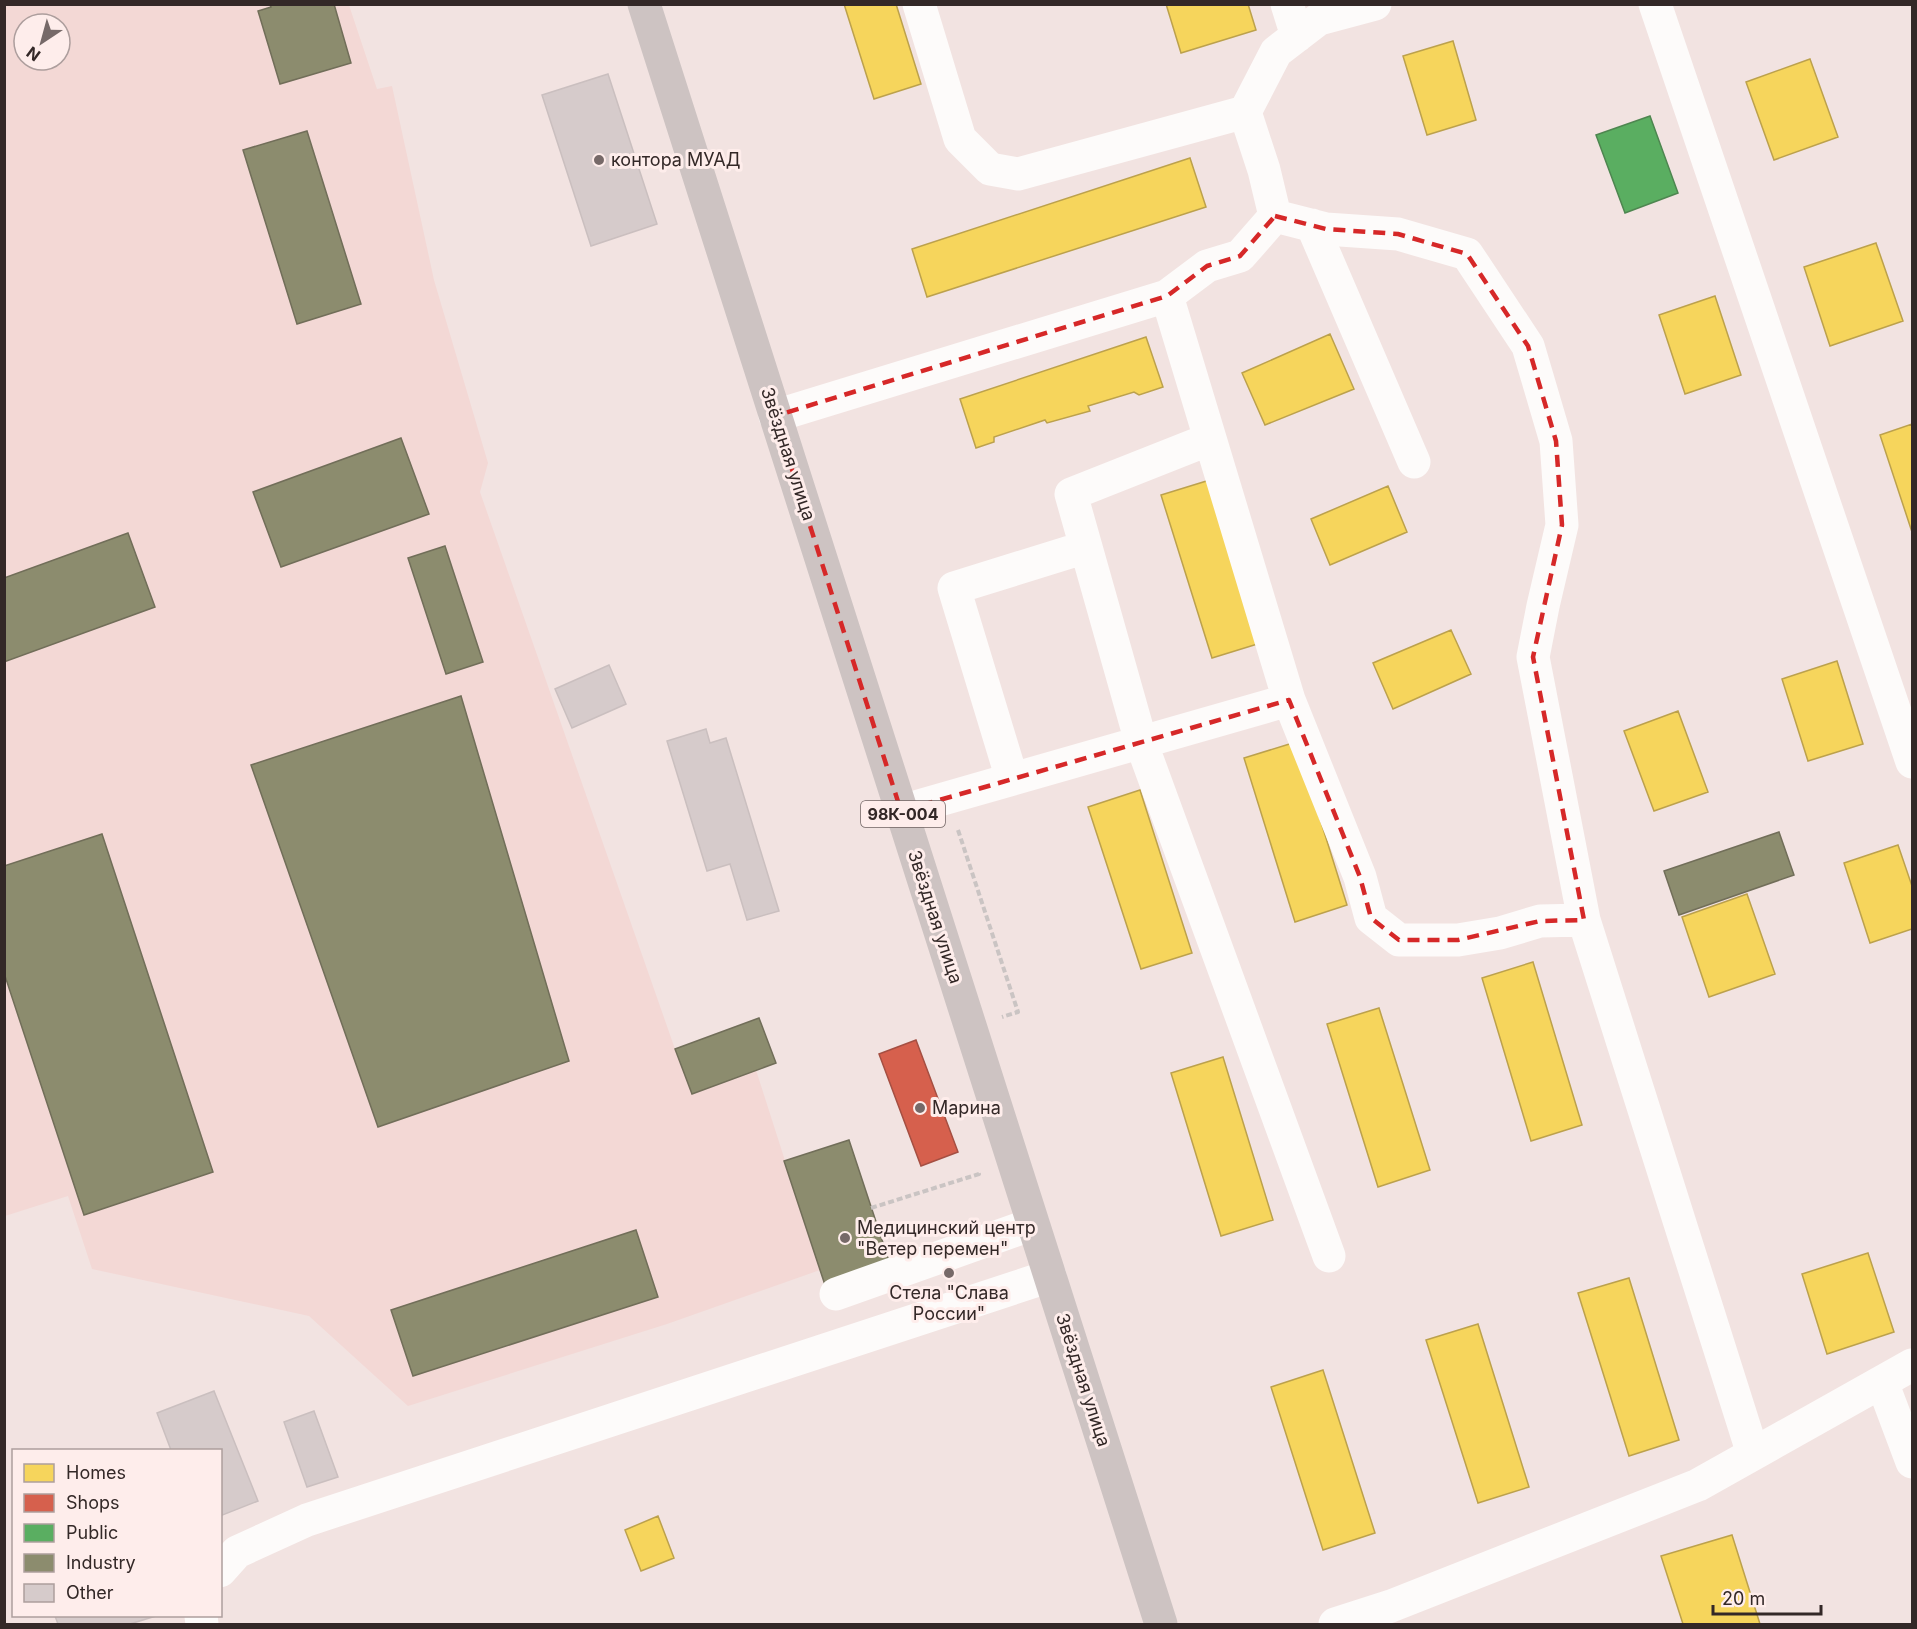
<svg xmlns="http://www.w3.org/2000/svg" width="1917" height="1629" font-family="Inter,sans-serif">
<rect width="100%" height="100%" fill="#f2e3e1"/>
<path fill="#f3d8d5" fill-rule="evenodd" d="M5 5H349L377 89 392 86 434 280 488 463 480 492 675 1049 692 1094 756 1070 820 1270 667 1324 408 1406 309 1316 92 1269 68 1196 5 1216ZM24 24H60V60H24Z"/>
<path fill="#f6d55c" stroke="#bca14c" stroke-width="1.5" d="M844 4H896L921 84 874 99Z
M1166 4H1248L1256 30 1181 53Z
M1453 41 1476 120 1427 135 1403 56Z
M1810 59 1838 137 1774 160 1746 82Z
M1190 158 1206 207 927 297 912 249Z
M1876 243 1903 321 1830 346 1804 267Z
M1715 296 1741 375 1685 394 1659 315Z
M1330 334 1354 389 1265 425 1242 373Z
M1146 337 1163 387 1139 395 1134 392 1088 406 1090 411 1047 423 1045 420 994 437V442L976 448 960 399Z
M1912 424V532L1880 435Z
M1213 479 1264 642 1212 658 1161 495Z
M1388 486 1407 532 1330 565 1311 519Z
M1451 630 1471 674 1393 709 1373 663Z
M1837 661 1863 744 1808 761 1782 679Z
M1678 711 1708 792 1654 811 1624 731Z
M1296 742 1347 905 1295 922 1244 758Z
M1140 790 1192 953 1141 969 1088 807Z
M1898 845 1912 886V929L1870 943 1844 863Z
M1747 894 1775 974 1709 997 1682 917Z
M1533 962 1582 1125 1531 1141 1482 978Z
M1379 1008 1430 1170 1378 1187 1327 1024Z
M1223 1057 1273 1220 1221 1236 1171 1073Z
M1868 1253 1894 1332 1827 1354 1802 1274Z
M1629 1278 1679 1440 1629 1456 1578 1293Z
M1478 1324 1529 1487 1478 1503 1426 1340Z
M1323 1370 1375 1533 1323 1550 1271 1387Z
M658 1516 674 1558 641 1571 625 1530Z
M1732 1535 1760 1624H1683L1661 1556Z"/>
<path fill="#d6604d" stroke="#a54f42" stroke-width="1.5" d="M916 1040 958 1152 921 1166 879 1054Z"/>
<path fill="#5aae61" stroke="#4e8650" stroke-width="1.5" d="M1650 116 1678 193 1625 213 1596 135Z"/>
<path fill="#8c8c6e" stroke="#716e59" stroke-width="1.5" d="M270 4H334L351 63 280 84 258 11 271 7Z
M307 131 361 304 297 324 243 150Z
M401 438 429 514 281 567 253 492Z
M128 533 155 607 4 662V578Z
M445 546 483 662 446 674 408 558Z
M461 696 569 1061 378 1127 251 765Z
M1779 832 1794 875 1679 915 1664 871Z
M102 834 213 1172 84 1215 4 973V866Z
M759 1018 776 1063 692 1094 675 1049Z
M849 1140 891 1267 826 1288 784 1161Z
M636 1230 658 1297 413 1376 391 1310Z"/>
<path fill="#d6cbcb" stroke="#cabfbf" stroke-width="1.5" d="M608 74 657 224 591 246 542 95Z
M609 665 626 704 572 728 555 689Z
M706 729 710 743 726 738 779 911 747 920 730 864 707 871 667 741Z
M214 1391 258 1501 220 1516V1450H171L157 1413Z
M314 1411 338 1477 307 1487 284 1422Z
M55 1616H156L130 1624H58Z"/>
<g fill="none" stroke-linecap="round" stroke-linejoin="round">
<path stroke="#cac4c3" stroke-width="4" stroke-dasharray="6 3" stroke-linecap="butt" d="M958 830 1018 1012 1002 1017
M871 1208 979 1174 978 1171"/>
<path stroke="#fdfbfa" stroke-width="33" d="M919 4 960 139 990 169 1018 174 1245 112
M1287 4 1297 36
M1655 4 1912 762
M1275 216 1326 229 1398 234 1467 254 1528 346 1556 441 1562 525 1543 606 1533 657 1584 920
M1312 225 1414 462
M1167 296 1207 266 1240 256 1275 216 1264 170 1245 112 1276 52 1319 19 1375 4
M775 416 1167 296 1289 700
M1210 439 1071 494 1141 742 1329 1256
M1012 779 954 588 1086 547
M901 811 1289 700 1360 877 1371 918 1399 940H1458L1500 933 1540 921 1584 920 1753 1454
M836 1294 1033 1224
M1882 1382 1912 1462
M220 1571 237 1552 307 1520 1050 1276
M201 1616 202 1624
M1335 1624 1391 1606 1698 1485 1912 1365"/>
<path stroke="#cdc3c2" stroke-width="33" d="M644 4 1161 1624"/>
</g>
<path fill="none" stroke="#d62828" stroke-width="4.5" stroke-dasharray="12 8" stroke-linejoin="round" d="M1275 216 1326 229 1398 234 1467 254 1528 346 1556 441 1562 525 1533 657 1584 920 1540 921 1458 940H1399L1371 918 1360 877 1289 700 901 811 775 416 1167 296 1207 266 1240 256Z"/>
<g fill="#766968" stroke="#feedeb" stroke-width="2">
<circle cx="599" cy="160" r="6"/>
<circle cx="920" cy="1108" r="6"/>
<circle cx="845" cy="1238" r="6"/>
<circle cx="949" cy="1273" r="6"/>
</g>
<g text-anchor="middle" stroke-width="6" stroke-linejoin="round" paint-order="stroke">
<rect fill="#feedeb" stroke="#706362" stroke-width="1.5" x="861" y="801" width="84" height="26" rx="4.5"/>
<g font-size="16" font-weight="bold" fill="#332827">
<text x="903" y="820">98К-004</text>
</g>
<g font-size="18" fill="#332827" stroke="#feedeb" text-anchor="start">
<text x="611" y="166">контора МУАД</text>
<text x="932" y="1114">Марина</text>
<text x="857" y="1234">Медицинский центр<tspan x="857" dy="21">"Ветер перемен"</tspan></text>
<text x="949" y="1299" text-anchor="middle">Стела "Слава<tspan x="949" dy="21">России"</tspan></text>
</g>
<g font-size="18" fill="#332827" stroke="#feedeb">
<text transform="translate(788 454) rotate(72)" y="6">Звёздная улица</text>
<text transform="translate(935 917) rotate(72)" y="6">Звёздная улица</text>
<text transform="translate(1083 1380) rotate(72)" y="6">Звёздная улица</text>
</g>
</g>
<rect width="1917" height="1629" fill="none" stroke="#332827" stroke-width="12"/>
<rect x="12" y="1449" width="210" height="168" fill="#feedeb" stroke="#ad9e9d" stroke-width="1.5"/>
<rect x="24" y="1464" width="30" height="18" fill="#f6d55c" stroke="#ad9e9d" stroke-width="1.5"/>
<text x="66" y="1479" font-size="18" fill="#332827">Homes</text>
<rect x="24" y="1494" width="30" height="18" fill="#d6604d" stroke="#ad9e9d" stroke-width="1.5"/>
<text x="66" y="1509" font-size="18" fill="#332827">Shops</text>
<rect x="24" y="1524" width="30" height="18" fill="#5aae61" stroke="#ad9e9d" stroke-width="1.5"/>
<text x="66" y="1539" font-size="18" fill="#332827">Public</text>
<rect x="24" y="1554" width="30" height="18" fill="#8c8c6e" stroke="#ad9e9d" stroke-width="1.5"/>
<text x="66" y="1569" font-size="18" fill="#332827">Industry</text>
<rect x="24" y="1584" width="30" height="18" fill="#d6cbcb" stroke="#ad9e9d" stroke-width="1.5"/>
<text x="66" y="1599" font-size="18" fill="#332827">Other</text>
<g transform="translate(42 42) rotate(216)"><circle r="28" fill="#feedeb" stroke="#ad9e9d" stroke-width="1.5"/>
<path d="M0-4.5L10 22L0 15L-10 22Z" fill="#766968"/>
<text y="-9" font-size="16" font-weight="bold" text-anchor="middle" fill="#332827">N</text>
</g>
<path d="M1713 1605v9h108v-9" fill="none" stroke="#332827" stroke-width="3"/>
<text x="1722" y="1605" font-size="18" fill="#332827" stroke="#feedeb" stroke-width="4.5" paint-order="stroke">20 m</text>
</svg>
